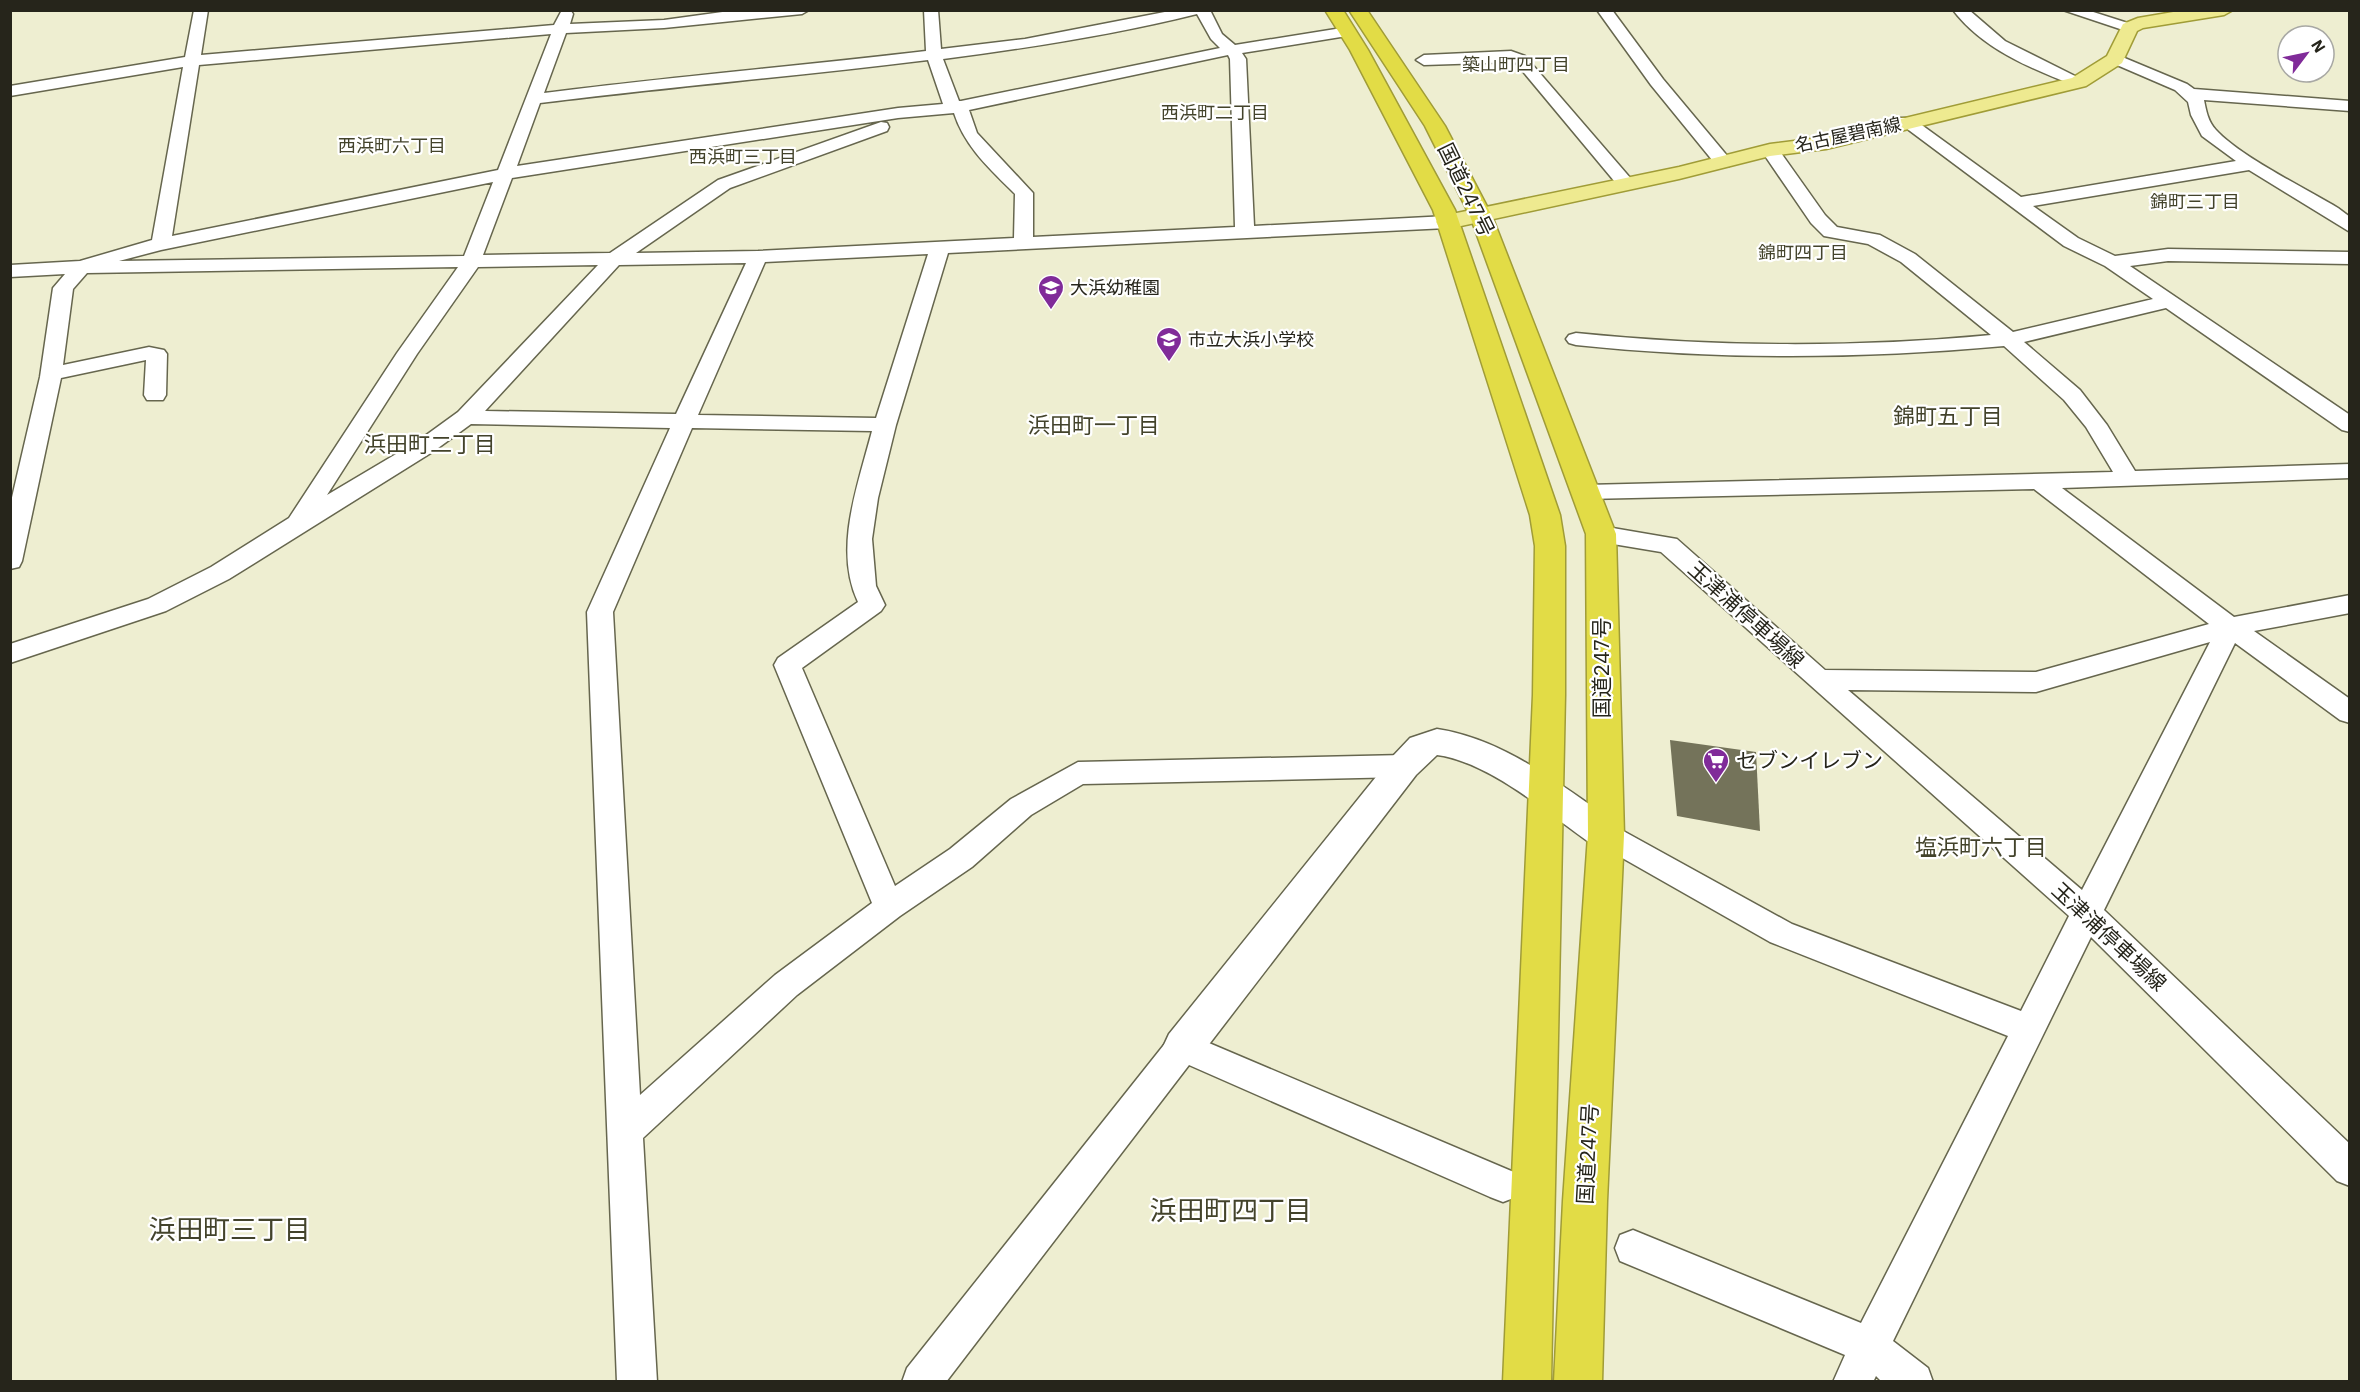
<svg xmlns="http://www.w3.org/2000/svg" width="2360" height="1392" font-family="'IBM Plex Sans','Noto Sans JP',sans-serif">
<rect width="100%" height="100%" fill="#eeeed1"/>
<path fill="#74735a" d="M1670 740 1756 752 1760 831 1677 816Z"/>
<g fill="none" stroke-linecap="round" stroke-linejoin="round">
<defs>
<path id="street" d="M194 10H208L201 55 554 25 562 10 571 11 573 14 570 24 664 20 737 10H809L802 14 664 28 566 33 544 93C671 77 799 66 926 51L924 10H938L941 49 1025 39 1175 10H1210L1222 34 1235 45 1348 27 1356 32 1353 35 1242 53 1246 59 1254 226 1447 216 1456 222 1447 228 948 253 896 425 878 498 872 539 876 586 885 605 881 611 802 668 895 886 950 849 1011 799 1078 762 1404 755 1414 758 1418 766 1414 774 1404 777 1083 784 1031 815 972 867 900 916 797 995 643 1138 657 1382H617L587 612 670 428 471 424 434 451 229 579 166 611 10 663V644L148 599 211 567 289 518 397 353 458 267 87 273 73 289 63 365 149 347 164 350 167 354 166 395 163 400H147L144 395 146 360 61 378 22 561 19 567 10 569V506L40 377 53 288 65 274 10 277V265L80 261 152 240 183 67 10 96V86L185 57ZM1197 14 1211 39 1220 48 961 101H959L943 59C1028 48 1113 35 1197 14ZM551 34 498 170 172 236 199 65ZM1228 55 1230 59 1235 227 1033 237V193L977 133 969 110ZM928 60 943 104 898 108 517 166 540 103C669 87 799 76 928 60ZM954 113C965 147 990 169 1015 194L1014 238 758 251 636 253 730 188 887 131 889 127 887 123 881 122 718 180 610 253 483 255 512 178 898 118ZM493 182 464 256 119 261 161 250ZM928 254 876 418 698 415 765 262ZM746 263 676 414 485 411 619 265ZM598 265 458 412 418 441 327 495 417 354 478 267ZM692 428 872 431C858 485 833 549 858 602L778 658 774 665 872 903 775 975 640 1095 613 612Z
M1597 10H1612L1663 79 1729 158 1732 162 1729 166H1717L1651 85Z
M1953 10H1969L2005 41 2087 82 2079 87 2073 85C2030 68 1983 49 1953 10Z
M2063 10H2087L2134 25 2136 28 2129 32Z
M1511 51 1525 56 1632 180 1635 184 1632 188H1620L1515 62 1424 65 1416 60 1424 55Z
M2115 54 2187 84 2194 89 2350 101V111L2204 100C2206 110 2208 122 2216 130 2241 157 2305 188 2338 208L2350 217V232L2249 170 2033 206 2078 238 2115 256 2168 249 2350 252V264L2168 261 2130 266 2350 415V432L2342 430 2166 308 2024 342 2080 390 2107 425 2135 471 2350 464V478L2062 488 2234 617 2350 595V613L2254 631 2350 699V723L2340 720 2235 643 2104 910 2350 1144V1186L2337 1181 2091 937 1893 1341 1928 1368 1933 1382H1882L1876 1376 1873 1382H1833L1845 1355 1620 1261 1615 1248 1620 1235 1633 1230 1861 1323 2008 1036 1770 942 1596 843 1591 835 1596 827 1606 823 1616 827 1792 924 2021 1011 2069 916 1661 552 1601 542 1592 540 1589 534 1592 528 1601 526 1677 539 1825 670 2036 672 2209 624 2034 489 1586 499 1578 497 1574 492 1578 487 1586 485 2113 472 2086 427 2064 400 2004 346C1863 359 1717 360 1576 345L1569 343 1566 339 1569 335 1576 333C1713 347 1854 348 1991 335L1901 262 1868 244 1824 236 1811 223 1761 150 1770 145 1776 146 1825 215 1837 227 1880 235 1915 254 2013 332 2153 299 2105 266 2064 246 1898 122 1900 118H1912L2021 197 2236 161 2202 136 2191 115 2188 102 2175 90 2110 62 2107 59ZM2210 642 2082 890 1848 690 2036 692Z
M1183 1032 1516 1173 1521 1185 1516 1197 1503 1202 1490 1197 1189 1065 946 1382H902L907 1368 1171 1036Z"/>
<path id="secondary" d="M1437 729C1505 739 1563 787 1619 825L1624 835 1619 845 1606 849 1593 845C1550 815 1490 762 1437 755L1416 775 1197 1060 1183 1065 1169 1060 1163 1047 1169 1034 1392 757 1410 738Z"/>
<path id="primary" d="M2185 10H2233L2224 15 2143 28 2137 31 2122 63 2086 86 1826 149 1770 156 1679 179 1447 229 1439 227 1436 222 1439 217 1447 215 1679 167 1770 144 1826 137 2072 78 2107 56 2123 24 2138 18Z"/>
<path id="highway" d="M1325 10H1343L1368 50 1455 210 1560 515 1565 546V695L1551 1382H1503L1533 695 1535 546 1530 515 1433 210 1350 50Z
M1349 10H1367L1445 126 1492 216 1616 534 1624 835 1607 1201 1602 1382H1554L1563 1201 1588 835 1586 534 1470 216 1425 126Z"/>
</defs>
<use href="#street" stroke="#66664e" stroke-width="3"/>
<use href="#secondary" stroke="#66664e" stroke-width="3"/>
<use href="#primary" stroke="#a09c37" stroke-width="3"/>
<use href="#highway" stroke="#a09c37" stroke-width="3"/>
<use href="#street" fill="#fff" fill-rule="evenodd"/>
<use href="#secondary" fill="#fff" fill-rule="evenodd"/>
<use href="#primary" fill="#eeea90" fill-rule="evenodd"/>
<use href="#highway" fill="#e2dc46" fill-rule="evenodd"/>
</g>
<defs>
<symbol id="school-pin" viewBox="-11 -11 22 30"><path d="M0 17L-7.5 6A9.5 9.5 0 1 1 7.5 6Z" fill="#802b99" stroke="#fff"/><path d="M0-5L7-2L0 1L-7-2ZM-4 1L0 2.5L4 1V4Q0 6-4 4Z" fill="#fff"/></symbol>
<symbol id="supermarket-pin" viewBox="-11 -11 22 30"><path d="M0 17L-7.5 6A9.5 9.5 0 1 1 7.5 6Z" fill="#802b99" stroke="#fff"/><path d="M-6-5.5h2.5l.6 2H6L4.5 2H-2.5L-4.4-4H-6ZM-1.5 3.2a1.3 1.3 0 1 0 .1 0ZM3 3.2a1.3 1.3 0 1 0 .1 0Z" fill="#fff"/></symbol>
</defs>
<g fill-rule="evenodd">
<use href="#school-pin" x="1036" y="273" width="30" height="40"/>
<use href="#school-pin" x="1154" y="325" width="30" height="40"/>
<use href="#supermarket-pin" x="1701" y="746" width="30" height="40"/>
</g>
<g text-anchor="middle" stroke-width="4.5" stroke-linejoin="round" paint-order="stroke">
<g font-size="18" fill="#43432b" stroke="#fff">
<text x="1516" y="71">築山町四丁目</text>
<text x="1215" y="119">西浜町二丁目</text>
<text x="392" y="152">西浜町六丁目</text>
<text x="743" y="163">西浜町三丁目</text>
<text x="2195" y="208">錦町三丁目</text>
<text x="1803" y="259">錦町四丁目</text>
</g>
<g font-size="18" fill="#26251b" stroke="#fff">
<text transform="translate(1848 135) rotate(-12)" y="6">名古屋碧南線</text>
</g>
<g font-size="18" fill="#26251b" stroke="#fff" text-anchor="start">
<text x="1070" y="294">大浜幼稚園</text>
<text x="1188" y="346">市立大浜小学校</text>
</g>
<g font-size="21" fill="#26251b" stroke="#fff">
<text transform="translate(1466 190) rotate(64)" y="7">国道247号</text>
<text transform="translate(1746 615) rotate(42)" y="7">玉津浦停車場線</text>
<text transform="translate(1602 668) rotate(-90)" y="7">国道247号</text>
<text transform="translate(2109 937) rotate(43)" y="7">玉津浦停車場線</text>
<text transform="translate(1588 1154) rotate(-87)" y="7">国道247号</text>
</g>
<g font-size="21" fill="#26251b" stroke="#fff" text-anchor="start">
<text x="1736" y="768">セブンイレブン</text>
</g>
<g font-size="22" fill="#43432b" stroke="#fff">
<text x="1948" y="424">錦町五丁目</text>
<text x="1094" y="433">浜田町一丁目</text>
<text x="430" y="452">浜田町二丁目</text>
<text x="1981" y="855">塩浜町六丁目</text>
</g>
<g font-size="27" fill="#43432b" stroke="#fff">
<text x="1231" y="1220">浜田町四丁目</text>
<text x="230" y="1239">浜田町三丁目</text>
</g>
</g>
<rect width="2360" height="1392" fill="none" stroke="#26251b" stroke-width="24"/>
<g transform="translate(2306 54) rotate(58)"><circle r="28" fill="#ffffff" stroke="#a8a8a4" stroke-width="1.5"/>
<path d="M0-4.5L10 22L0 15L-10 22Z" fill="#802b99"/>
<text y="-9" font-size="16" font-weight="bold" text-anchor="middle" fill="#26251b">N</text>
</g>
</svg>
